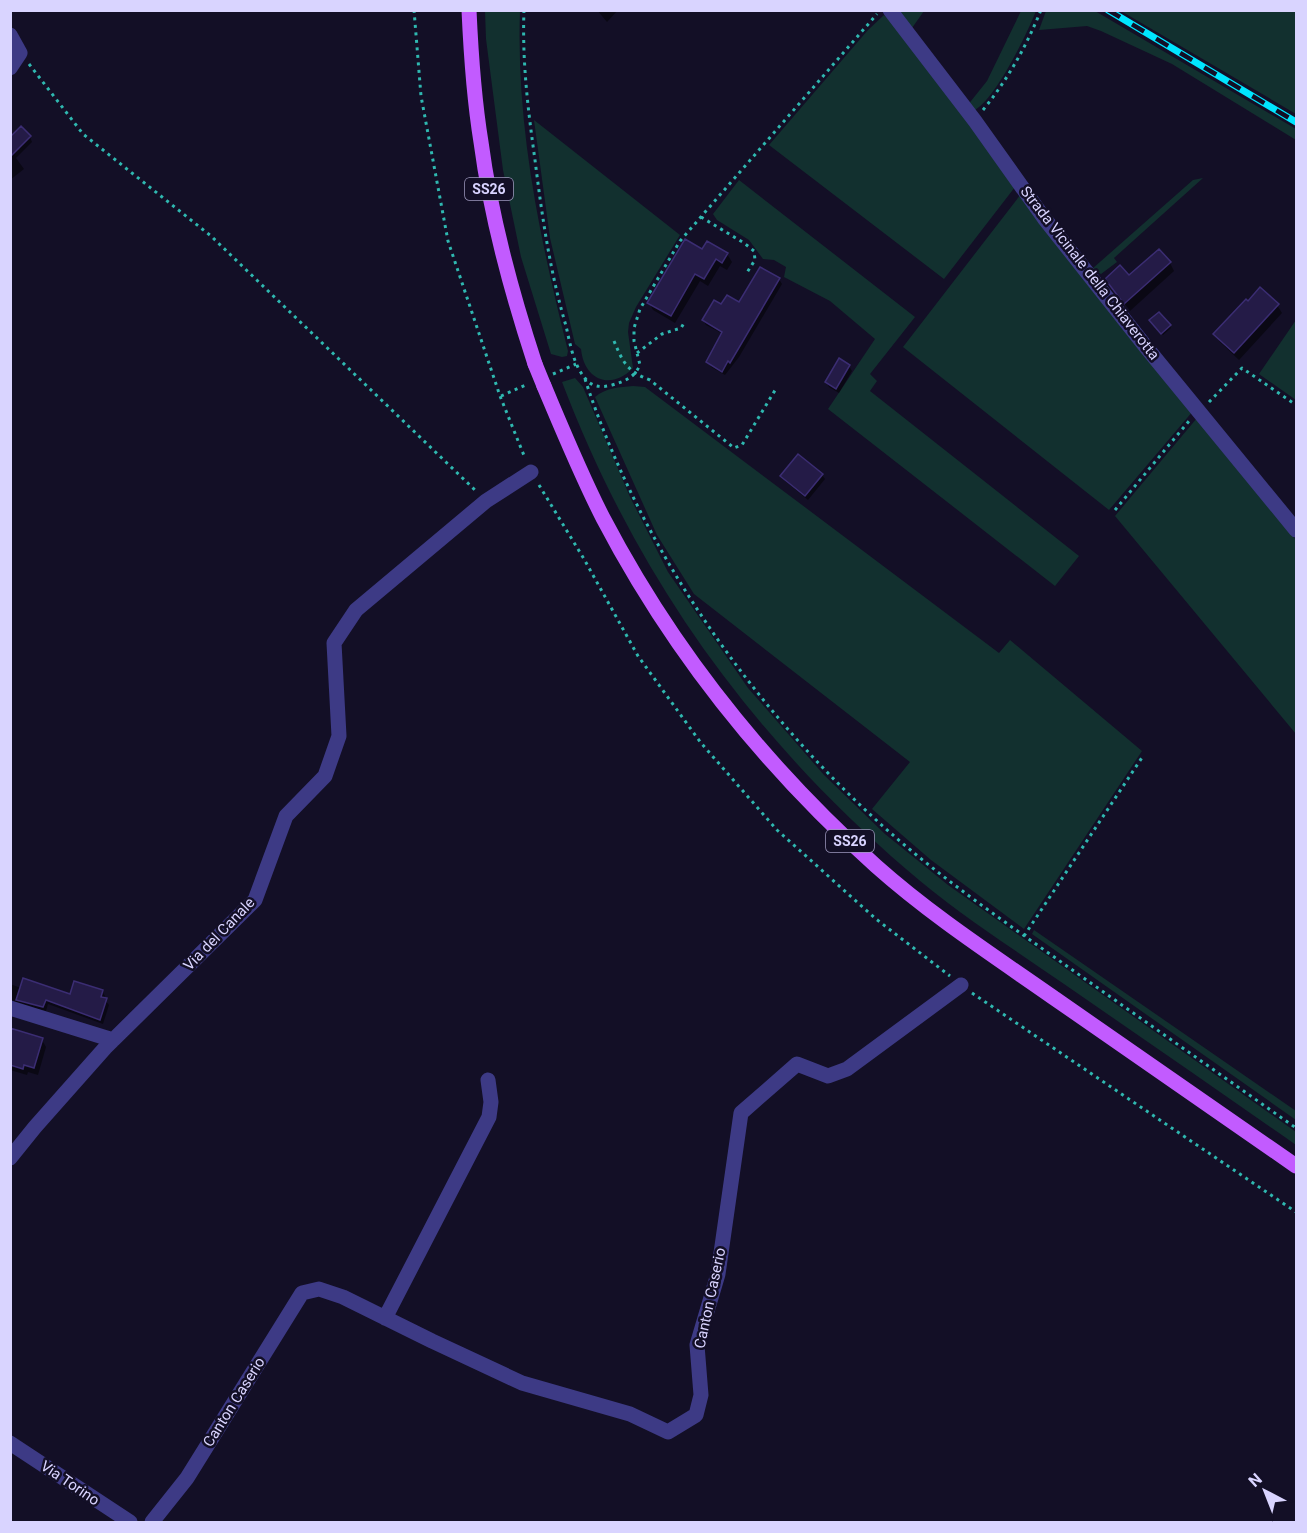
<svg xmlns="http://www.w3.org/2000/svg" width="1307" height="1533" font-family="Roboto,sans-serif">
<rect width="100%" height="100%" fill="#130f26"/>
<path fill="#12302f" d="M485 11H520C516 127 540 239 568 351L567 356 562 357 551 354 521 257 503 170 486 39Z
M897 11H924L912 28Z
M1021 11H1036C1027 34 996 98 975 110L967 106 987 81Z
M1046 11H1095L1296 129V140L1172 64 1101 31 1087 26 1039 30Z
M1121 11H1296V114Z
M884 15 905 36 1015 187 944 279 769 145 868 30Z
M534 120 680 235 636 307 629 323 628 332 633 368C611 391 584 380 581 349L575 344 550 238Z
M1203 178 1114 258 1117 262 1101 274 1092 269 1193 180Z
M739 180 915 317 870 374 877 381 870 391 1079 556 1055 586 828 409 875 339 830 301 784 277 786 267 774 260 763 259 749 240 717 220 713 214Z
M1021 194 1193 411 1109 510 903 347Z
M1296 320V400L1259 374Z
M575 378 583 387 630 497 668 572 748 688 824 775 885 834 948 885 1296 1132V1145C1219 1091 1142 1038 1064 984 1011 947 955 912 906 869 749 734 636 576 562 382Z
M633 386 645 387 999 653 1010 640 1142 751 1024 929 931 860 872 809 910 762 694 594 657 535 595 397C605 388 620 387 633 386Z
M1197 418 1296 540V734L1115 516Z
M1034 930 1296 1111V1120L1032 934Z"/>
<path fill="#0007" d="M597 10H618L607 22Z
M10 134 13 137H30L32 142 16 158 24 169 10 180Z
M703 251 727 254 732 262 727 270 720 266 708 286 700 281 675 323 653 310 649 303Z
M1170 263 1174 271 1130 311 1107 280 1129 277Z
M779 279 782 284 739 357 725 375 711 367 708 362 723 334 706 325 703 320 722 306 740 304Z
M1277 305 1282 313 1239 360 1220 342 1215 334Z
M1152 323 1170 326 1171 328 1163 335Z
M849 366 852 371 839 393 829 387 826 382Z
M822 475 825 479 808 500 785 481 782 476Z
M10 984 21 988 71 996 102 991 105 996 104 999 109 1005 103 1024 48 1004 46 1011 10 1002Z
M10 1027 15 1031 42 1040 46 1047 38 1075 28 1072 27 1075 10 1070Z"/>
<path fill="#241b47" stroke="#3b2d73" stroke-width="1.5" d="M21 126 31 136 10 157V137Z
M685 239 702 249 707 241 728 253 722 263 716 259 704 279 695 274 671 316 647 303Z
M1159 249 1171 262 1124 304 1105 279 1120 265 1129 275Z
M760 267 780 278 730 363 728 361 722 372 706 362 722 332 702 320 714 300 721 304 727 295 739 302Z
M1260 287 1279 304 1234 353 1213 334 1246 299 1248 301Z
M1159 312 1171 325 1161 334 1149 320Z
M839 358 850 365 836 389 825 382Z
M798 454 823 474 805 496 780 476Z
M23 978 70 994 74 981 103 990 101 997 107 998 100 1020 46 1000 43 1007 16 1000Z
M10 1028 43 1038 34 1068 24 1065 23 1069 10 1065Z"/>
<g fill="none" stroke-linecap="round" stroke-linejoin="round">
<path stroke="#2fb8b0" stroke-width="3" stroke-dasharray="3 4.5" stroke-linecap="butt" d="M414 10 421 96 448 241 500 396 525 458
M524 10C522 61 528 110 535 160 542 216 550 272 566 326 570 343 573 363 584 377 591 387 601 388 612 385 625 381 634 378 640 365L634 341V328L640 309 680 241 877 14
M29 64 83 134 211 236 476 491
M983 110C1008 79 1026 47 1041 10
M701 217 744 243 754 251 755 260 746 274
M614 341C623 363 628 372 650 380L734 448 742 445 777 387
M637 353 662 334 681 328 684 323
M553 374 576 364
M585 379C640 548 753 710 885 828 943 880 1008 924 1071 969 1146 1022 1221 1075 1296 1128
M501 396 528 384
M1209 402 1242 368 1296 405
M539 485 584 559 638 656 701 743 777 830 876 919 950 976
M1115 510 1189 421
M1024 936 1143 756
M972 993 1296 1212"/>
<path stroke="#3d3a85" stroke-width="15" d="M890 10 975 121 1044 218 1146 347 1296 530
M10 35 20 53 10 68
M10 1008 113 1040
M10 1158 35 1127 105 1048 255 900 286 816 325 776 339 736 334 643 356 610 486 501 531 472
M385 1318 489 1117 491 1102 488 1080
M10 1443 130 1522
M152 1522 187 1478 302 1293 319 1289 343 1297 432 1341 522 1383 630 1414 668 1432 696 1415 701 1395 697 1345 718 1274 741 1113 797 1064 828 1076 847 1069 961 985"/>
<path stroke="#c25bff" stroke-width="15" d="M469 10C471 55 474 99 481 142 491 218 511 291 535 364
M544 386C563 431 581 475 603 518 672 650 766 767 876 866 931 915 994 956 1054 998 1135 1054 1216 1110 1296 1166"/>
<defs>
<path id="rail" d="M1108 10 1296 122"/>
</defs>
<use href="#rail" stroke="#00e5ff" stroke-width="7"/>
<use href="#rail" stroke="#130f26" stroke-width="4.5" stroke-dasharray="14" stroke-linecap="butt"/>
<path stroke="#c25bff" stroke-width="15" d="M535 364 544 386"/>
</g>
<g text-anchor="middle" stroke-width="5" stroke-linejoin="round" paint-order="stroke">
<g fill="#130f26" stroke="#9e99be" stroke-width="1.5">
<rect x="465" y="178" width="48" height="22" rx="4.5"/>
<rect x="826" y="830" width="48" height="22" rx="4.5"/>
</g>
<g font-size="14" font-weight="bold" fill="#d9d4ff">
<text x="489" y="194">SS26</text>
<text x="850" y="846">SS26</text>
</g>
<g font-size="15" fill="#d9d4ff" stroke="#130f26">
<text transform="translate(1090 273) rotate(52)" y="5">Strada Vicinale della Chiaverotta</text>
<text transform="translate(219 934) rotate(-46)" y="5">Via del Canale</text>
<text transform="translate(710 1298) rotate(-78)" y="5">Canton Caserio</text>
<text transform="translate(234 1402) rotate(-58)" y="5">Canton Caserio</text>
<text transform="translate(70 1483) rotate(34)" y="5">Via Torino</text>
</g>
</g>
<rect width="1307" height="1533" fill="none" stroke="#d9d4ff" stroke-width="24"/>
<g transform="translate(1265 1491) rotate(318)" stroke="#130f26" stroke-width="4.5" paint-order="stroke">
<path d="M0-4.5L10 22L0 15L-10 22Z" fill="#d9d4ff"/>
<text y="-9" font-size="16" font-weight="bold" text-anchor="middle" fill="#d9d4ff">N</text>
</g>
</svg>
